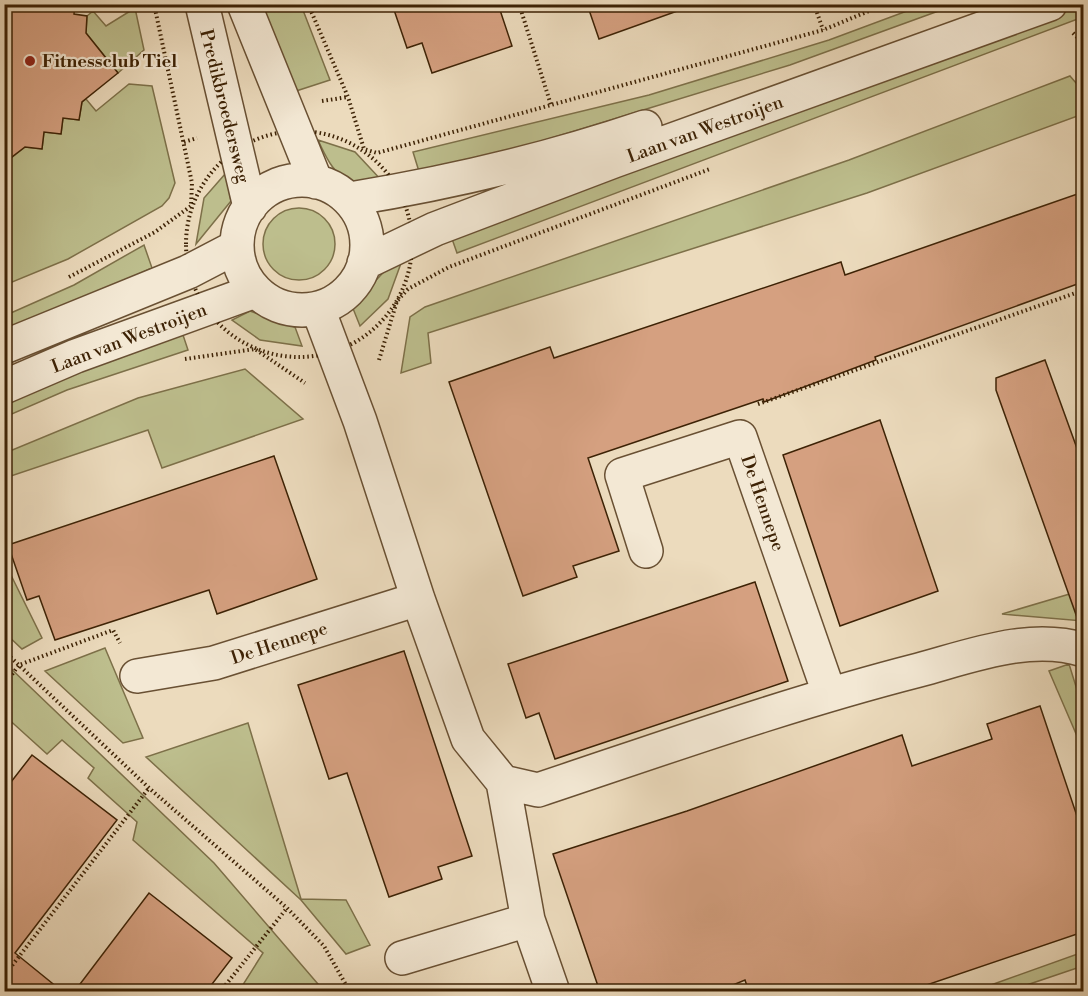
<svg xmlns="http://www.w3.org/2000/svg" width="1088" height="996" font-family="'Libre Bodoni',serif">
<rect width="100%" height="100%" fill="#ecdbbd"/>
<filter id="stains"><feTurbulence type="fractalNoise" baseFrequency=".00333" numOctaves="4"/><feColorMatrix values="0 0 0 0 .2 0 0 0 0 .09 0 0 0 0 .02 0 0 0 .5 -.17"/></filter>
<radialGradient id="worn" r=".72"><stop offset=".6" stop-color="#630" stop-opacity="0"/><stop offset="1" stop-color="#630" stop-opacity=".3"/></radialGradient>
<path fill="#bdbe8d" stroke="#7d7049" stroke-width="1.5" d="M260 5H301L330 80 293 92Z
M923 5H955L790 65 421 178 413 152 649 95 829 40Z
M1077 5H1083V17L457 253 451 236Z
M135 8 144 50 118 73 86 33 87 16 93 11 106 26Z
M1070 76 1083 91V114L867 193 428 333 431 363 401 373 410 317 425 307 849 160Z
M129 84 152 86 175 183 169 198 162 206 68 259 5 285V163L25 147 42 149 44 132 61 134 63 118 79 120 82 102 86 99 96 111Z
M318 140 355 152 384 183C343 186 335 177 318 140Z
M226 173 231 201 196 244 204 198Z
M263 244a36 36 0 1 1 72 0a36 36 0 1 1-72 0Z
M144 245 152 268 5 335 4 316 74 285Z
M404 255 388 299 360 326 352 306 393 262Z
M250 311 295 327 302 346 260 340 232 320Z
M181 329 188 350 67 390 5 417 4 400Z
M245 369 303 419 162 468 148 430 5 478V453L138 398Z
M4 561 42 638 22 649 5 633Z
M1083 590V621L1002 614Z
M105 648 143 738 123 743 45 671Z
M4 662 214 863 324 991H239L263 953 133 840 137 822 88 778 94 768 62 740 47 754 5 716Z
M1069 664 1083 709V750L1049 671Z
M248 723 301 899 346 900 370 945 346 954 301 900 146 757Z
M1083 952V966L1009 991H994L991 985Z"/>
<path fill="#d5a080" stroke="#3d2205" stroke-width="1.5" d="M4 4H75L74 14 87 16 86 33 118 73 82 102 79 120 63 118 61 134 44 132 42 149 25 147 4 163Z
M392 4H498L512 46 432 73 422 43 407 48Z
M587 4H682L683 9 599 39Z
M1083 192V282L875 357 876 360 764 402 763 399 588 458 619 551 573 566 577 577 523 596 449 382 550 347 554 358 841 262 845 275Z
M1045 360 1083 465V622L1079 623 996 390V378Z
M880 420 938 591 840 626 783 455Z
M274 456 317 579 217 614 209 590 55 640 39 596 27 600 8 545Z
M755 582 788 681 555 759 539 713 526 718 508 664Z
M404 651 472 856 438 867 442 879 389 897 347 773 329 779 298 685Z
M1040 706 1083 834V932L906 992H749L745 980 716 992H600L553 854 687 811 902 735 912 766 992 739 987 724Z
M32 755 117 820 15 953 63 992H4V791Z
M149 893 232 958 206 992H74Z"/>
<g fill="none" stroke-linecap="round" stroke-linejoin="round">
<defs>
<path id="minor" d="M202 4 250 207
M244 4 316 182
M237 245a65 65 0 1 1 130 0a65 65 0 1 1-130 0Z
M350 199C449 183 550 159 645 127
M364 263 435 229 614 161 1050 4
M318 309 360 421 418 599 468 739 503 782 538 790C664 748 790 703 919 670 971 656 1030 633 1084 650
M4 347 188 272 236 247
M4 387 76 356 255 291
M646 551 622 475 740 437 829 693
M137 676 214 663 418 599
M503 782 528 920 553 992
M402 958 528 920"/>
</defs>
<use href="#minor" stroke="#695033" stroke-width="36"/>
<path stroke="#3d2205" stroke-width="4" stroke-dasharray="1.5 3" stroke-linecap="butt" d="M308 4 348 97 364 149 377 153 823 30 886 4
M519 4 551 105
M814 4 823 30
M1073 33 1084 44
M322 101 348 97
M186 244a113 113 0 1 1 226 0a113 113 0 1 1-226 0Z
M184 142 197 138
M69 277 155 232 191 206 192 183 154 4
M185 359 255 349 305 383
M379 360 397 301 408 289 449 267 710 169
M758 404 1084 290
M4 651 149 788 287 908 324 946 350 992
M4 685 19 665 113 630 120 643
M4 976 149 788
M220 992 287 908
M1056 992 1084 982"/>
<use href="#minor" stroke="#f3e8d4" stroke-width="33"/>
</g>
<circle fill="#8f2418" stroke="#f3e8d4" stroke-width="2" cx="30" cy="61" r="6"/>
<g text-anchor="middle" stroke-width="4.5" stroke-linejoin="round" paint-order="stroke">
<g font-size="18" font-weight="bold" fill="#3d2205" stroke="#f3e8d4" text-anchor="start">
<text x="42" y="67">Fitnessclub Tiel</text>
</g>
<g font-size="18" fill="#3d2205" stroke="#f3e8d4">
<text transform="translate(225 106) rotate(76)" y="6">Predikbroedersweg</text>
<text transform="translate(705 129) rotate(-20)" y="6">Laan van Westroijen</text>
<text transform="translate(129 338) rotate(-21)" y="6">Laan van Westroijen</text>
<text transform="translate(763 503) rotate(71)" y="6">De Hennepe</text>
<text transform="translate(279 643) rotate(-18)" y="6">De Hennepe</text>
</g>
</g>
<rect width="1088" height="996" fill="none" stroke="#ecdbbd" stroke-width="24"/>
<rect x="6" y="6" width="1076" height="984" fill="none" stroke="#3d2205" stroke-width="3"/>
<rect x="12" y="12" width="1064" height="972" fill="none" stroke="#3d2205" stroke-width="1.5"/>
<rect width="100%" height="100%" filter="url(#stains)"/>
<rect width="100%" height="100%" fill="url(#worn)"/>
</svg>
